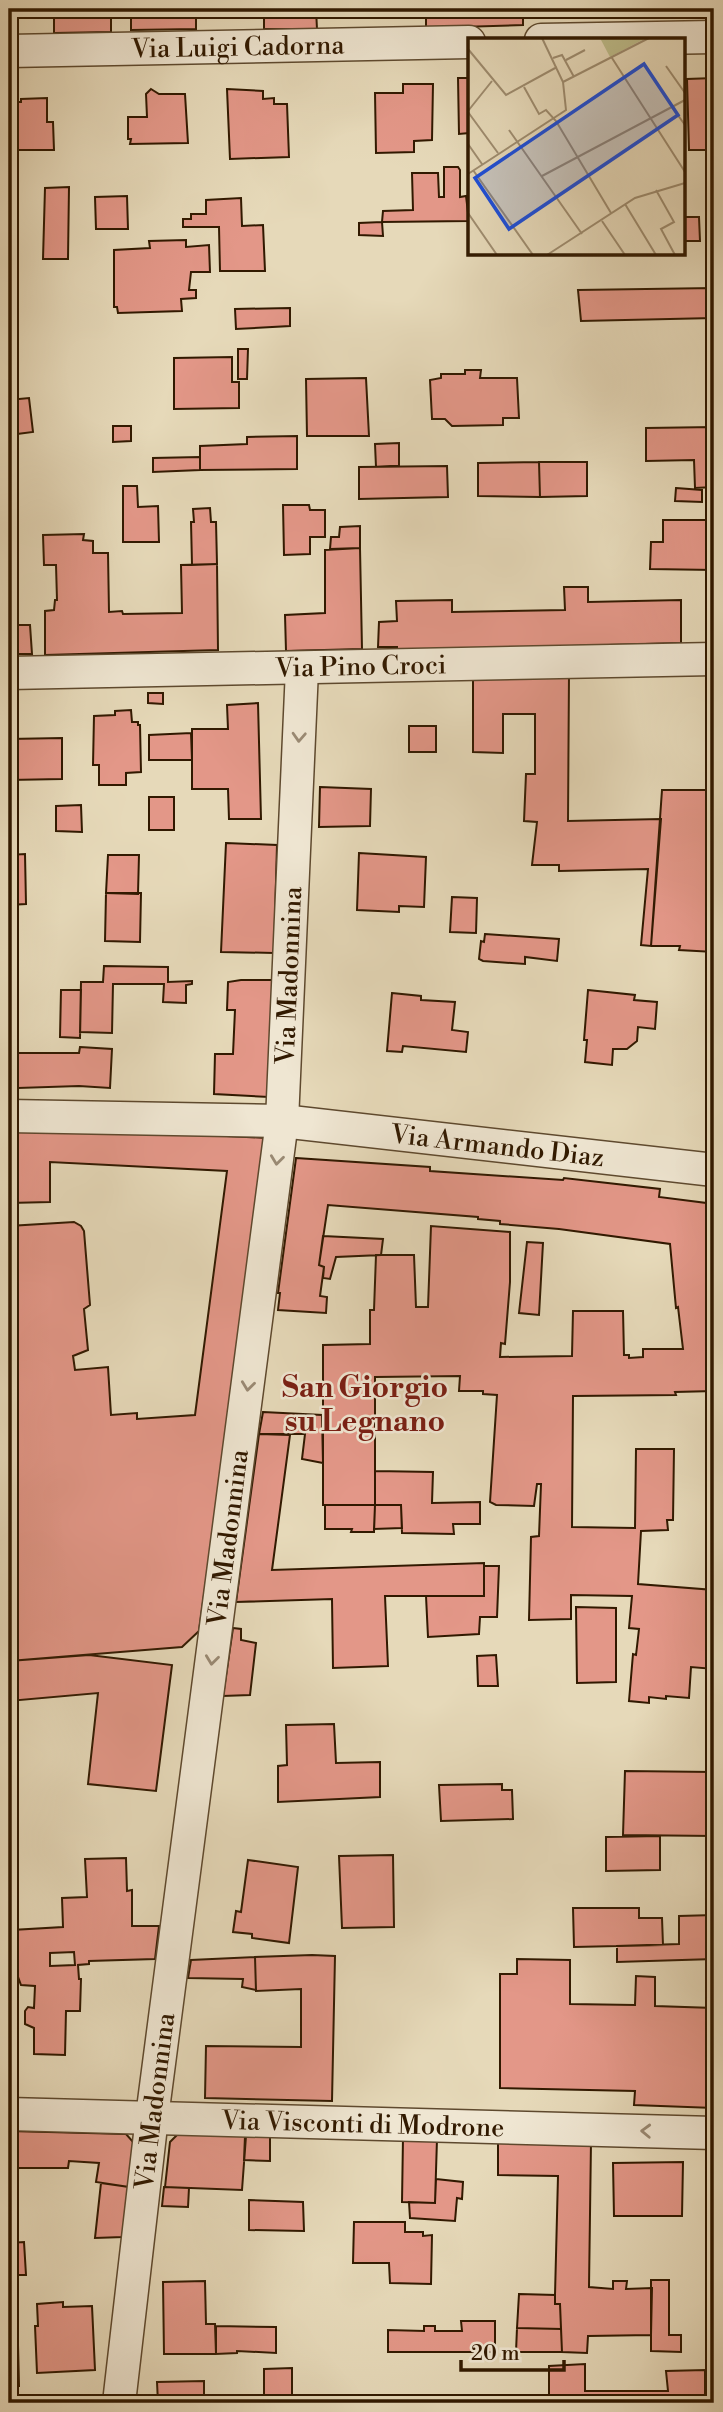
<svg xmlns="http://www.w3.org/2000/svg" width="723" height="2412" font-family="'Libre Bodoni',serif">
<rect width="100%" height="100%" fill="#e6d9b9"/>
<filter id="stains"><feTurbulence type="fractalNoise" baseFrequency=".00286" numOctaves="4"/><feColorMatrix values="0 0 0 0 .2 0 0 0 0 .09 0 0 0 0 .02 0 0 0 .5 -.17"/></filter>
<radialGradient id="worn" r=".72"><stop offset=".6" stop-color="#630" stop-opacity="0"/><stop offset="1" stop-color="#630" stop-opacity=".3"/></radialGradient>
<path fill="#e39788" stroke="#311900" stroke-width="2" fill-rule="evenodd" d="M54 9H111V32L54 33Z
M131 9H196V29L131 30Z
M264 9H316L317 29H264Z
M426 9H523V25L426 28Z
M695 9H714V17H695Z
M458 78H469V133L459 134Z
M714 78V150H689L687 79Z
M403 84H433L432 140 414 141V152L376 153 375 93H403Z
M151 89 159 94H185L188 143 130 144 131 139H128V117H147L146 94Z
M227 89 263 91V99L274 98V104H287L289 157 230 159Z
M47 98V122H53L54 150H18V156H9V102H21V99Z
M444 167H458L460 170V197L466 196 469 221 382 222 383 211 413 210 412 173H438L439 197H444Z
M69 187 68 259H43L45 188Z
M127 196 128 229H96L95 197Z
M241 198 242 226 263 225 265 271H220L219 227H183V219H191V214H206V200Z
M714 215V232H710L709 216Z
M683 217H699L700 241H683Z
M382 222 383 236 359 235V223Z
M186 240V247L209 245 210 272H191L189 290H196V298L181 299 182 311 118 313 117 307H114V250L150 248 149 241Z
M714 288V318L581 321 578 290Z
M290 308V326L236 329 235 309Z
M238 349H248L247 379H238Z
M232 357V382H239V408L174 409V358Z
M465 370H481L480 378H517L519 418H503V425L452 426 445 419H432L430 380 441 378V374H465Z
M366 378 369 436H307L306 379Z
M29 398 33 432 9 435V400Z
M113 426H131V441L113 442Z
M714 427V487L695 488 694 460 646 461V428Z
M297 436V469L200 470V446L247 444V437Z
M399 443V466L376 467 375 444Z
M200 457V470L153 472V458Z
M539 462 540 497 478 496V463Z
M539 462H587V496L540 497Z
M447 466 448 497 359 499V467Z
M123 486H137L138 507 158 506 159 542H123Z
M676 488 702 490V502L675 501Z
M283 505H309L310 510H325V537H310V554L284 555Z
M210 508 211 522H216L217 564 192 565 191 522H194L193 509Z
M663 520H714V570L650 569 651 542H663Z
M360 526V548L330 549 331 537H339L340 527Z
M84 534 83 540 93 541V553H108L109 612 122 611 123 614 182 613 181 565 217 564 218 650 45 655V611L54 610 55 600H57L56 565H44L43 535Z
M360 548 362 649 286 651 285 615 325 613V550Z
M9 555H17V582L9 581Z
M564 587H588V602L681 600V643L397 651V647H378L379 622 397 621 396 601 452 600V612L565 610Z
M9 625H30L32 654H9Z
M569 674 568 821 661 819 651 946 641 945 648 869 559 871V865H532L537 822 524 821 526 774H535V714H503V753L473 752V675Z
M148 693H163V704L148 703Z
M258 703 261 819H229L228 789H192V729H228L227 705Z
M131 710 132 722H138V725H140L141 772 126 773V785H99V765H93L94 716 115 715V711Z
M409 726H436V752H409Z
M191 733 192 760H149V735Z
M62 738V779L9 780V739Z
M320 787 371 789 370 826 319 827Z
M662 790H714V952L679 950 680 946H651Z
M149 797H174V830H149Z
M81 805 82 832 56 831V806Z
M226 843 277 845 274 953 221 952Z
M359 853 426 857 424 907 399 906V912L357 910Z
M25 854 26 904 9 905V855Z
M108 855H139L138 894 106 893Z
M106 893H141L140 942 105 941Z
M452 897 477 898 476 933 450 932Z
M485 934 559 939 557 961 525 957V964L483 961 479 959 481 941 484 942Z
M104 966 168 967V982L192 981V984L186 985V1003L163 1002 164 984H113L112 1033 80 1032 81 982H103Z
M241 980H273L269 1097 214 1094 215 1054H233L235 1010H227L228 982Z
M61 990H81L80 1038 60 1037Z
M588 990 635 995 634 1000 657 1002 655 1029 638 1027 637 1041 627 1049H613L612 1065 585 1062 587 1040H584Z
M392 993 421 996V1000L455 1002 452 1030 468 1032 466 1052 403 1046 402 1052 387 1051Z
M80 1047 112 1049 110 1088 79 1086 18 1088 17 1053H79Z
M9 1127H49L268 1138 199 1631 182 1647 9 1661V1226L74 1222 81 1226 84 1231 90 1305 84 1309 88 1350 73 1356 75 1370 108 1367 111 1415 137 1413V1419L195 1415 227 1171 50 1162V1202L9 1203Z
M296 1158 430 1167V1171L563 1180 564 1178 660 1189 659 1197 714 1204V1391L675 1392 676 1395 573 1396 572 1527 635 1528 636 1449H674L673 1520H667L668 1530 641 1531 638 1584 714 1590V1669L691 1667 689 1698 666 1696V1699L649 1697V1703L629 1701 633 1654 636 1655 639 1629 629 1628 632 1596 571 1595V1619L529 1620 531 1537 539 1536 541 1484H537L534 1506 496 1505 490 1502 497 1395 483 1394V1391H459L460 1376 375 1377V1505H323V1345L370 1344V1310H374L376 1255H414L416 1307H428L431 1226 510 1232V1282L505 1344 501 1343 500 1357 572 1356 573 1311H623L624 1355H629V1358L643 1357V1349H683L678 1307 676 1308 670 1244 559 1229 500 1224V1221L478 1219V1217L328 1205 319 1265 324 1267 320 1296 327 1297 326 1313 278 1310 280 1293H278Z
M323 1236 383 1239 381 1255 336 1257 330 1279 323 1278 324 1267 319 1265Z
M527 1242 543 1243 539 1315 519 1313Z
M263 1412 322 1415 323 1463 302 1459 305 1434H259Z
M259 1434 290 1435 272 1570 484 1563V1596H385L388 1666 333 1668 332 1599 236 1602Z
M375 1471 433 1472 432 1503 480 1502V1524H453L454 1534 402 1533 401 1505H375Z
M325 1505H375L374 1532H351L352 1529H325Z
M375 1505H401L402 1528 374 1529Z
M484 1566H499L497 1617H480L479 1634 428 1637 426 1596H484Z
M576 1607 616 1608V1682L577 1683Z
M233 1628 241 1629V1640L256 1643 250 1695 223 1696Z
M89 1655 172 1665 156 1791 88 1784 98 1693 9 1701V1661Z
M496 1655 498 1686H478L477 1656Z
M9 1723H12L15 1773 9 1774Z
M334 1724 336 1763 380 1762V1797L278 1802V1766L287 1765 286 1725Z
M713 1758 714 1836 623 1835 625 1771 713 1772Z
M502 1784V1790H512L513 1819 441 1821 439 1785Z
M660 1836V1870L606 1871V1837Z
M393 1855 394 1927 342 1928 339 1856Z
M126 1858 127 1891 132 1890V1926H159L155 1959 89 1961V1964L78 1965 79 1979H81L80 2011H66L65 2055 34 2054V2028L25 2024V2011L28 2007 34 2008 35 1986 21 1985 14 1966 12 1930 63 1927 62 1898 87 1897 85 1859ZM74 1952 75 1965 50 1966V1953Z
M248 1860 298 1867 289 1943 252 1938V1934L233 1932 236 1911 241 1912Z
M573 1908H639V1918H662L663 1945 574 1947Z
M714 1915V1959L617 1962V1946L679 1944V1916Z
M312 1955 335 1956 332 2101 205 2098 206 2046 301 2047V1989L256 1991 255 1957Z
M255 1957 256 1990 242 1987 243 1979 188 1978 191 1960Z
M517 1959 570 1960V2004L635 2005 636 1976 655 1977V2006L714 2008V2108L634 2105 635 2091 500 2088V1974H517Z
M9 2131 126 2134 134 2143 129 2187 96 2182 99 2163 69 2161 68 2168H9Z
M178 2134 246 2136 242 2190 165 2187 170 2142Z
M245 2136 270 2137V2161L244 2160Z
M403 2137 437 2139 435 2203 402 2202Z
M498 2139 591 2141 589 2287 613 2289V2281H627L626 2289 652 2288 651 2335 588 2336 587 2353 562 2352 560 2304H555V2295L558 2176 498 2175Z
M683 2162 682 2216H614L613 2163Z
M436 2179 463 2182 462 2199 457 2198 455 2221 410 2218 409 2202 435 2203Z
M101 2183 129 2187 123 2237 95 2238Z
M164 2187 189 2188 188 2207 162 2206Z
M249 2200 303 2202 304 2231 249 2230Z
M354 2222H405V2232H423V2236L432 2235 431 2284 390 2283 389 2263H353Z
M24 2242 26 2275H9V2243Z
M651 2280H669V2335H681V2352L651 2351Z
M205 2281 206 2324H215L216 2354H164L163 2282Z
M712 2281H714V2352H711Z
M519 2294 555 2295V2304H560L561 2329 517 2328Z
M63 2302V2307L92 2306 95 2370 37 2373 35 2326H38L37 2304Z
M461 2321H495V2352H388V2330L424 2331V2326H435V2331H462Z
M216 2326 276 2327V2353L237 2351V2353L216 2354Z
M517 2328 561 2329 562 2352H516Z
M9 2345H18L19 2386H9Z
M585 2364V2391H668L666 2371 705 2370V2397H714V2403H549V2366Z
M292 2368V2403H264V2369Z
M204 2381V2403H158L157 2382Z
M542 2396V2403H371V2399Z"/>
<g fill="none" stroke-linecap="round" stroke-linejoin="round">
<defs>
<g id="minor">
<path d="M541 40 714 37"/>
<path id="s1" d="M9 51 469 42"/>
<path id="s2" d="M9 673 714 659"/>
<path id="s3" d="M9 1116 282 1121 714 1170"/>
<path id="s4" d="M9 2114 714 2133"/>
<path id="s5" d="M119 2403 152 2117 282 1121 302 669"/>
</g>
</defs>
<use href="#minor" stroke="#5e492e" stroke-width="35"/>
<use href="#minor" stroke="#efe6d2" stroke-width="32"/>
</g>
<defs><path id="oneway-chevron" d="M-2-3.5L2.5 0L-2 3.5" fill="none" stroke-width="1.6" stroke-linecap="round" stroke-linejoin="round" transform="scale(1.75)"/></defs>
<g stroke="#9a8a74">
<use href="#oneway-chevron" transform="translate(299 737) rotate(93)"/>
<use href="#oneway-chevron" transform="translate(277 1160) rotate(97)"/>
<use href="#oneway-chevron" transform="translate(248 1386) rotate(97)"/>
<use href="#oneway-chevron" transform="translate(212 1660) rotate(97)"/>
<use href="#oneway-chevron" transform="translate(646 2131) rotate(-178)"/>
</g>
<g text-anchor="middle" stroke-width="5" stroke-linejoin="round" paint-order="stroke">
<g font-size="26" fill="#311900" stroke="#efe6d2">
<text dy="9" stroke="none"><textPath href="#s1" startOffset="229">Via Luigi Cadorna</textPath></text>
<text dy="9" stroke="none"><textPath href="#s2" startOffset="352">Via Pino Croci</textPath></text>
<text dy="9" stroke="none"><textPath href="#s5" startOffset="1438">Via Madonnina</textPath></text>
<text dy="9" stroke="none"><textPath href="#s3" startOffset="490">Via Armando Diaz</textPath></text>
<text dy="9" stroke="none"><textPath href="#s5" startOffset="872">Via Madonnina</textPath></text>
<text dy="9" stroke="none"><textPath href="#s5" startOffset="304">Via Madonnina</textPath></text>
<text dy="9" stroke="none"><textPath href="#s4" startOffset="354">Via Visconti di Modrone</textPath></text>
</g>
<g font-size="30" font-weight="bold" fill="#7a1f14" stroke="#efe6d2">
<text x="365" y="1397">San Giorgio<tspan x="365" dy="34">su Legnano</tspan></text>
</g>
</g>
<g transform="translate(468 38)">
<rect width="217" height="217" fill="#e6d9b9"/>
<path d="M132 0H178L142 19Z" fill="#bdbc8a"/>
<path fill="none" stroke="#9e8c6f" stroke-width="2" d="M0 11 38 57 89 29M85 20 94 17 106 39M144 20 217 134M98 22 117 12M198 28 217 55M95 44 181 0M56 49 71 76 78 72 88 83 143 175M204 69 217 87M0 73 24 43M0 74 30 115M41 92 114 196M0 106 14 126M5 132 65 217M0 136 98 72 95 44 74 0M74 138 217 62M188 152 206 184 193 191 207 217M157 166 188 217M0 175 29 217M134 183 157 217M79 217 167 160 217 145"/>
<path fill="#1d4ed8" fill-opacity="0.15" stroke="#1d4ed8" stroke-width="3.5" d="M176 26 210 77 41 191 7 140Z"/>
<rect width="217" height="217" fill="none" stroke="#311900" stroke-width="3.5"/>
</g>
<rect width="723" height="2412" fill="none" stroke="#e6d9b9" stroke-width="35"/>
<rect x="10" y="10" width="702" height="2391" fill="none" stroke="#311900" stroke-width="3.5"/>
<rect x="18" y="18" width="688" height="2377" fill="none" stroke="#311900" stroke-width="2"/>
<path d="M461 2360v10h103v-10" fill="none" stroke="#311900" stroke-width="3.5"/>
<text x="471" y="2360" font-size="21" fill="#311900" stroke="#efe6d2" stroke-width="5" paint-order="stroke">20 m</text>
<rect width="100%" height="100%" filter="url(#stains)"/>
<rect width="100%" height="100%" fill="url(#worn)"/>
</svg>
